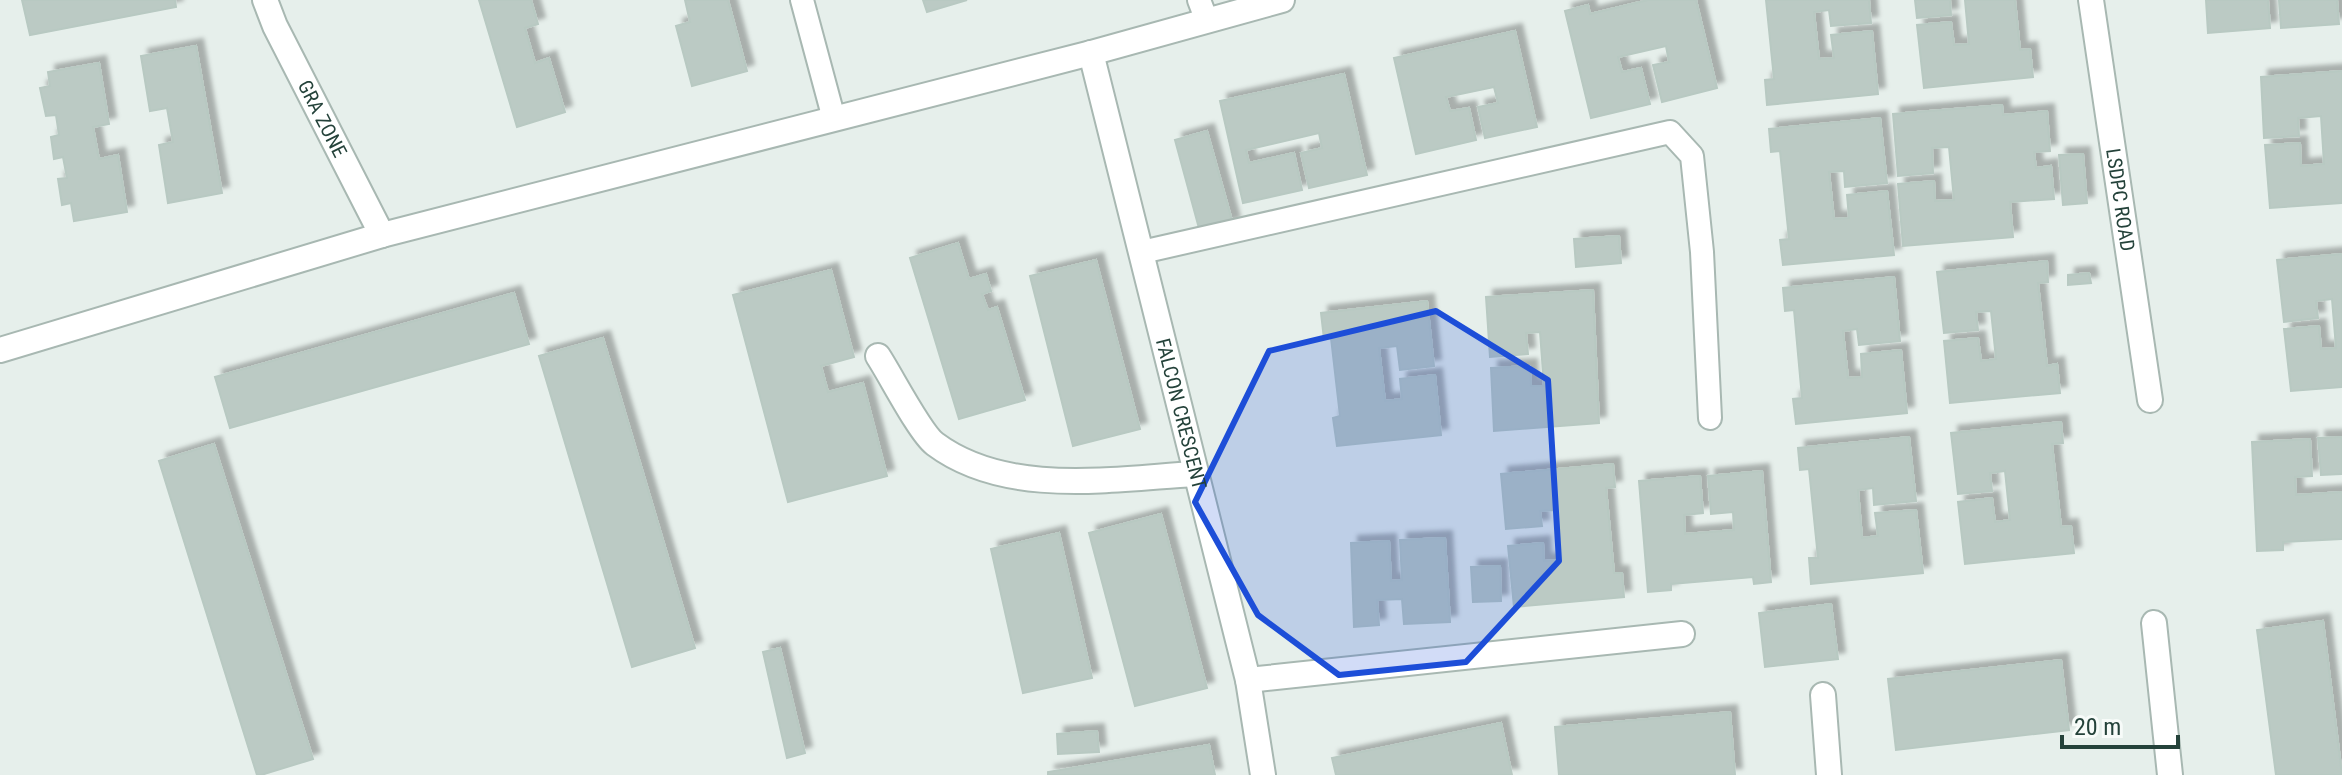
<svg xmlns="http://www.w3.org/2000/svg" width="2342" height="775" font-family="'Roboto Condensed',sans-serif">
<defs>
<filter id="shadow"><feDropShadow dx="7" dy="-7" stdDeviation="2" flood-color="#0004"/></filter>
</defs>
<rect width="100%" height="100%" fill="#e6efeb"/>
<path fill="#bbcac4" stroke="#b8c9c2" stroke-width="2" filter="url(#shadow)" d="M22 0H175L176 7 30 35Z
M479 0H531L538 24 525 28 535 63 549 58 565 112 517 127Z
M685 0H728L747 71 692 86 676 26 690 22Z
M923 0H967L927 12Z
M1648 0H1696L1717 88 1662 102 1653 65 1669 62 1666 46 1618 57 1622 72 1641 68 1650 104 1591 118 1565 11 1588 5 1590 14Z
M1766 0H1869L1871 23 1831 26 1829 10 1814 12 1819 59 1834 58 1831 35 1872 31 1878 94 1767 105 1765 80 1774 79Z
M1915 0H1950L1951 15 1917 18Z
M1965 0H2015L2020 50 2030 49 2033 77 1924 88 1917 25 1951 22 1954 45 1969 44Z
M2206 0H2268L2270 28 2208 33Z
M2279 0H2337L2339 24 2281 28Z
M1515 31 1537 127 1485 138 1478 107 1498 103 1494 87 1446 97 1450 111 1469 108 1476 140 1416 154 1394 58Z
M196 46 222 193 168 203 159 145 173 142 167 108 150 111 141 56Z
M99 63 109 124 93 127 99 159 118 155 127 212 74 221 71 203 62 205 58 179 67 178 63 157 54 159 51 137 59 135 56 115 46 116 40 88 50 86 48 72Z
M2342 71V203L2270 208 2265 145 2300 143 2301 166 2324 164 2321 116 2298 118 2299 136 2264 138 2261 77Z
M1344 74 1367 175 1309 188 1301 153 1322 148 1319 133 1246 150 1249 163 1294 153 1302 190 1243 203 1220 101Z
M2002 105 2003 115 2047 111 2050 151 2034 152 2036 168 2051 166 2054 199 2010 202 2013 237 1903 246 1898 184 1934 181 1935 201 1954 200 1949 147 1932 148 1933 173 1898 176 1893 114Z
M1880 118 1887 183 1845 187 1844 171 1829 172 1834 219 1849 218 1847 195 1887 191 1894 255 1783 265 1780 240 1789 239 1780 151 1771 152 1769 129Z
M1207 131 1233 224 1200 232 1175 140Z
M2083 154 2087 203 2063 205 2059 155Z
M1619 236 1621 263 1576 267 1574 239Z
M958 243 969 279 986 274 991 291 982 294 988 310 997 307 1025 400 959 419 910 258Z
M2342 254V387L2291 391 2284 329 2319 326 2321 349 2336 348 2332 299 2316 301 2318 318 2284 322 2277 260Z
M1096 260 1140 429 1073 446 1030 276Z
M2047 261 2048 282 2038 283 2047 366 2057 364 2060 393 1950 403 1944 341 1978 338 1981 361 1996 359 1991 311 1976 312 1978 330 1944 333 1937 272Z
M831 270 854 357 821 366 828 392 863 383 887 476 788 502 733 295Z
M2089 273 2091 283 2068 285V275Z
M1894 277 1900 341 1859 345 1857 329 1843 331 1848 378 1862 377 1861 354 1901 350 1907 413 1796 424 1793 399 1802 398 1794 310 1785 311 1783 288Z
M1593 290 1599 423 1494 431 1491 368 1530 366 1531 386H1544L1540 332 1526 333 1528 354 1490 357 1486 297Z
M514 293 529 344 230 428 215 377Z
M1427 301 1434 366 1400 370 1397 346 1379 348 1385 401 1402 399 1400 379 1435 375 1441 435 1337 446 1333 418 1340 416 1331 338 1324 339 1321 313Z
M603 338 695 648 632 667 539 356Z
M2061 422 2063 443 2052 444 2061 527 2071 526 2074 553 1965 564 1958 502 1992 498 1995 522 2010 520 2005 471 1990 473 1992 491 1958 494 1951 433Z
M1909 437 1916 501 1874 505 1873 488 1858 490 1862 538 1878 536 1875 513 1916 510 1923 573 1811 584 1809 558H1818L1809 469 1800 470 1798 448Z
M2342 437V474L2321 475 2318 438Z
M2310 439 2312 476 2295 477 2296 495 2342 492V539L2283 542V550L2257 551 2252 442Z
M214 444 313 759 261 775H257L159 461Z
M1613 464 1615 487 1606 488 1614 573H1622L1624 597 1514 607 1508 546 1543 543 1544 561 1562 560 1557 510 1540 511 1542 526 1506 529 1501 474Z
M1762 471 1771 582 1754 584 1753 577 1671 584V590L1648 592 1639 481 1700 476 1703 513 1684 515 1685 534 1734 530 1733 512 1711 514 1708 476Z
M1161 514 1207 688 1135 706 1089 533Z
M1059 533 1092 678 1023 693 991 549Z
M1445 538 1450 622 1404 624 1402 599 1377 600 1379 625 1354 627 1351 543 1389 541 1391 581 1402 580 1400 540Z
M1500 566 1501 601 1473 602 1471 567Z
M1831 604 1838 659 1765 667 1759 613Z
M2323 621 2342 775H2276L2257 630Z
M780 648 805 753 787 758 763 652Z
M2061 660 2069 730 1896 750 1888 679Z
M1730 712 1735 775H1559L1555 727Z
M1501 723 1512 775H1336L1332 758Z
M1097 731 1099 752 1058 754 1057 734Z
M1209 745 1215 775H1048V772Z"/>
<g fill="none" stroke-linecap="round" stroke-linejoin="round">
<defs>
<path id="lane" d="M802 0 834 119
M1199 0 1207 21
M1142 252 1670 132 1692 156 1702 252 1710 418"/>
<g id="street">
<path id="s1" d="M265 0 275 26 382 235"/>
<path id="s2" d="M2091 0 2150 400"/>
<path id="s3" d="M1091 53 1248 680 1263 775"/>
<path d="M0 350 382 235 1091 53 1282 0"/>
<path d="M878 356C890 374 920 433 935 444 1006 497 1112 479 1194 474"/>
<path d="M2154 623 2170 775"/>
<path d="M1248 680 1682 634"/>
<path d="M1823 695 1829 775"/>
</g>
</defs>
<use href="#lane" stroke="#a8b8b2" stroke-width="26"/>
<use href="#street" stroke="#a8b8b2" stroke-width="28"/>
<use href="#lane" stroke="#fff" stroke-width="22"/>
<use href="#street" stroke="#fff" stroke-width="24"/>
</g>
<path fill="#1d4ed8" fill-opacity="0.2" stroke="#1d4ed8" stroke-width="6" stroke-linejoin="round" d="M1436 311 1548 380 1559 561 1466 662 1339 675 1258 615 1195 502 1269 351Z"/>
<g text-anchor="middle" stroke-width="6" stroke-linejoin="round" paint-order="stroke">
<g font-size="20" fill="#24423a" stroke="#f7fbf9">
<text dy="7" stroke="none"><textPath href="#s1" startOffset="132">GRA ZONE</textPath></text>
<text dy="7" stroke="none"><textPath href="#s2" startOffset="202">LSDPC ROAD</textPath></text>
<text dy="7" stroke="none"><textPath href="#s3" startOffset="372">FALCON CRESCENT</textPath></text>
</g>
</g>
<path d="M2062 735v12h116v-12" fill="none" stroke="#24423a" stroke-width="4"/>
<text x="2074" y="735" font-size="24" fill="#24423a" stroke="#f7fbf9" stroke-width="6" paint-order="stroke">20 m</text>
</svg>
